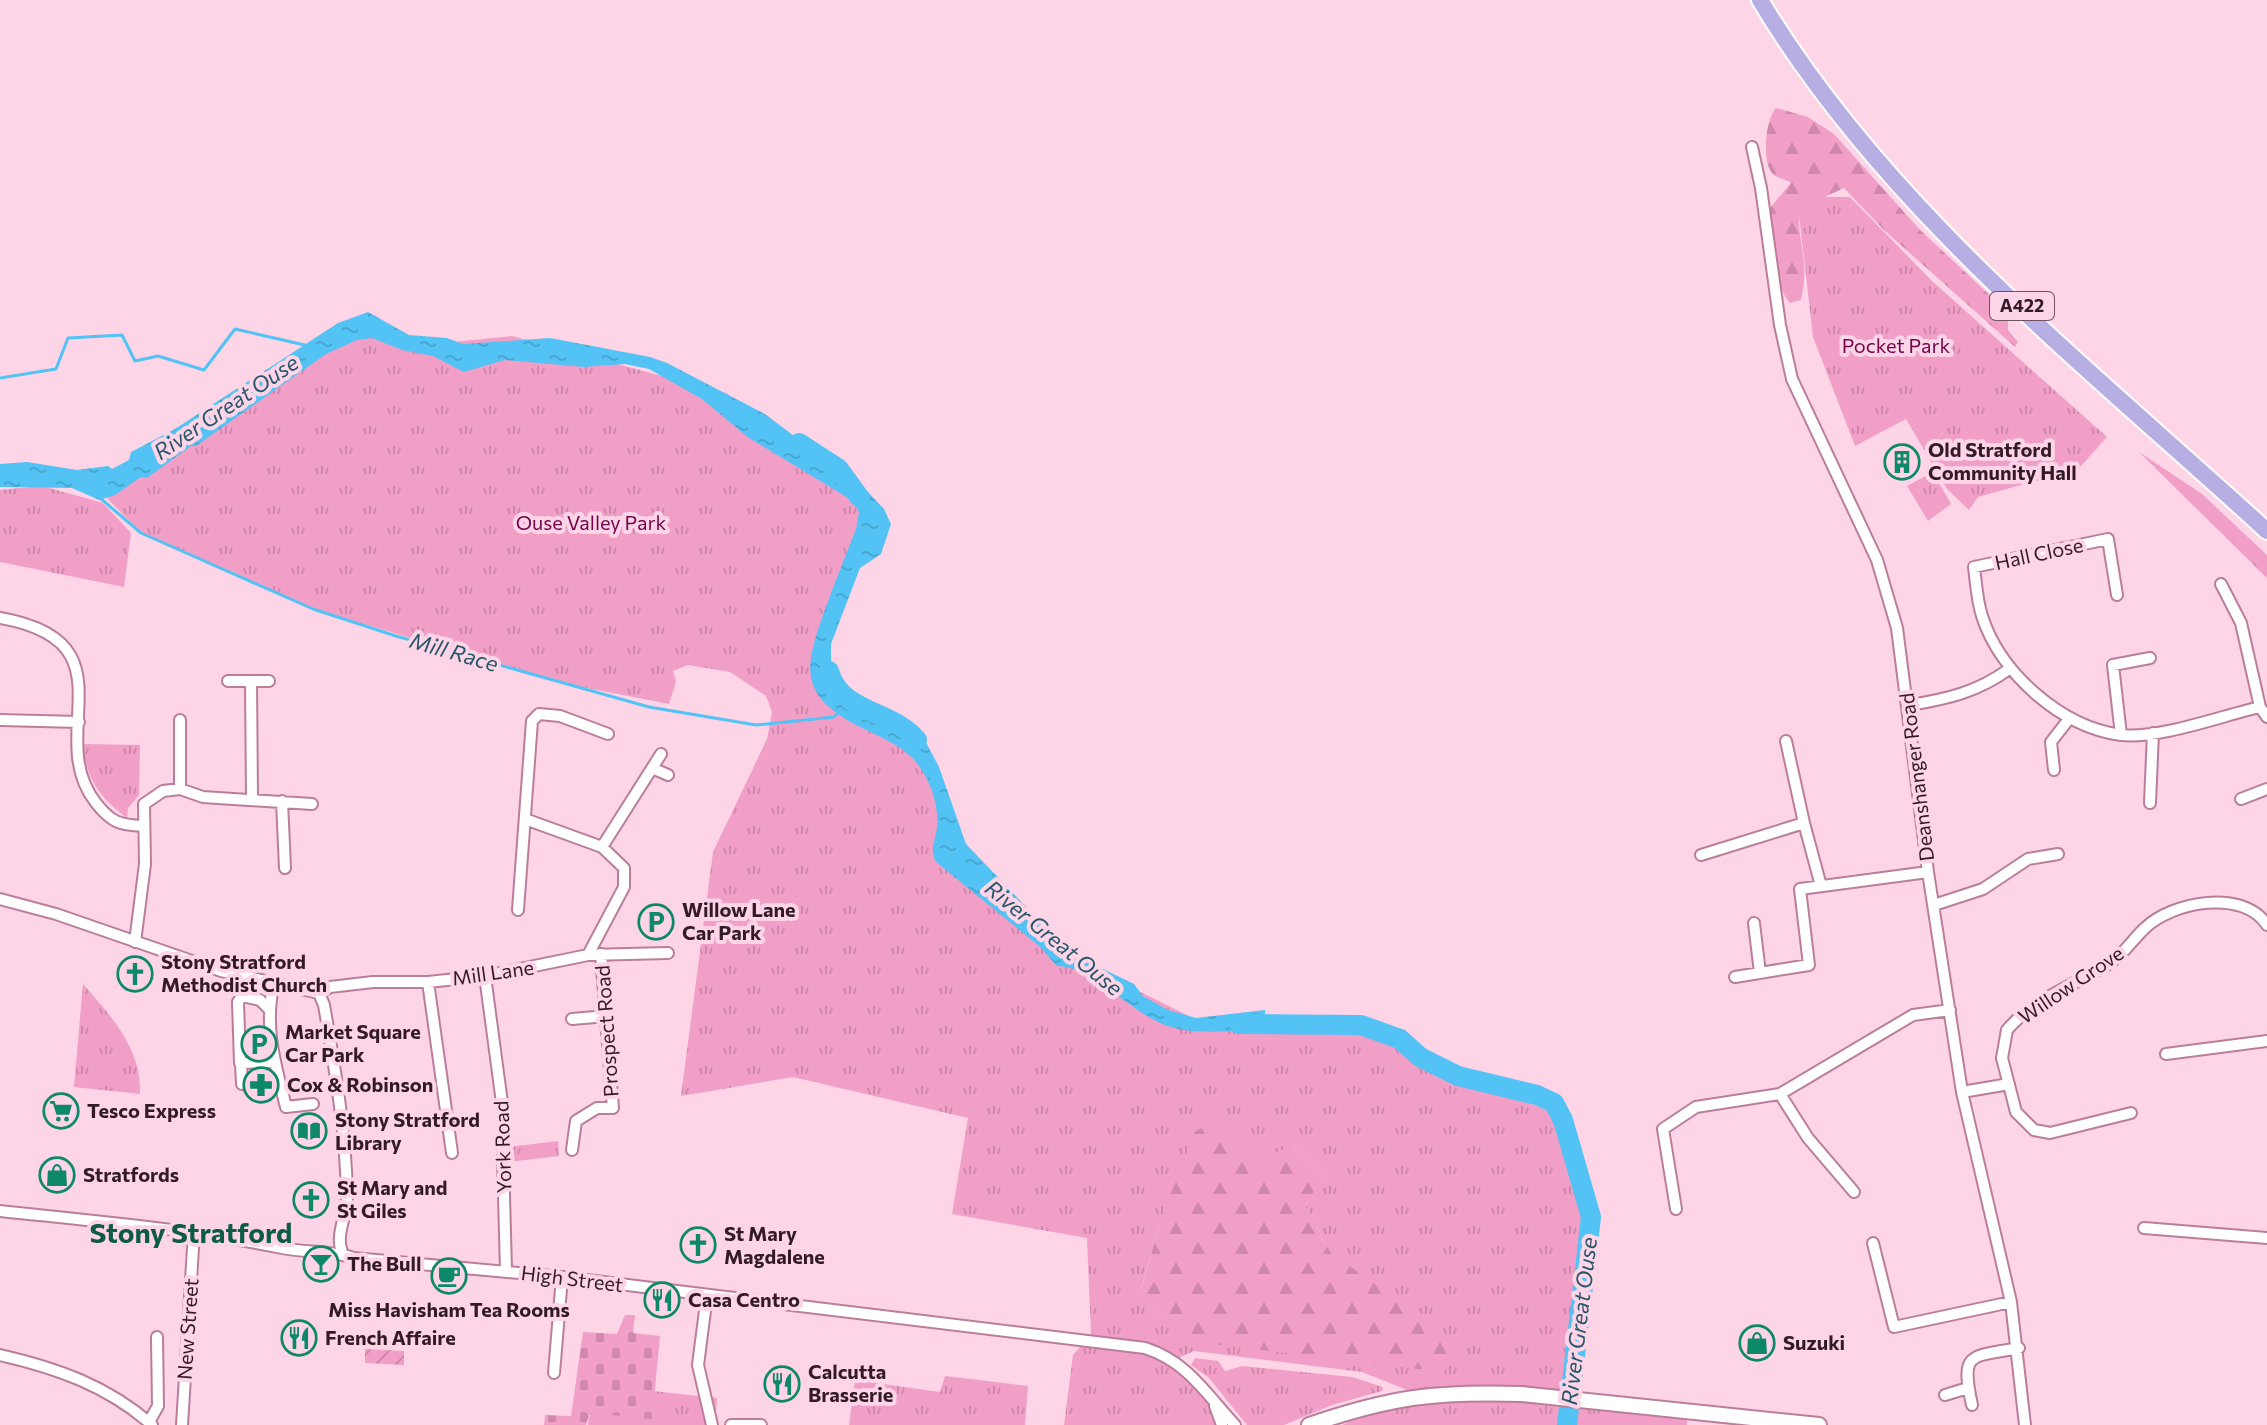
<svg xmlns="http://www.w3.org/2000/svg" width="2267" height="1425" font-family="Commissioner,sans-serif">
<defs>
<pattern id="grass-tufts" width="24" height="20" patternUnits="userSpaceOnUse" patternTransform="scale(2)"><rect width="24" height="20" fill="#f19fc7"/><path d="M3 7l-1-3M5 7V3M7 7l1-3M15 17l-1-3M17 17v-4M19 17l1-3" fill="none" stroke="#cf88ab"/></pattern>
<pattern id="forest-firs" width="22" height="20" patternUnits="userSpaceOnUse" patternTransform="scale(2)"><rect width="22" height="20" fill="#f19fc7"/><path d="M5 1l3.5 6h-7zM16 11l3.5 6h-7z" fill="#cf88ab"/></pattern>
<pattern id="cemetery-stones" width="16" height="16" patternUnits="userSpaceOnUse" patternTransform="scale(2)"><rect width="16" height="16" fill="#f19fc7"/><path d="M2 7V4a2 2 0 0 1 4 0v3zM10 15v-3a2 2 0 0 1 4 0v3z" fill="#cf88ab"/></pattern>
<pattern id="garden-furrows" width="10" height="10" patternUnits="userSpaceOnUse" patternTransform="scale(2)"><rect width="10" height="10" fill="#f19fc7"/><path d="M-1 1l2-2M0 10L10 0M9 11l2-2" fill="none" stroke="#cf88ab"/></pattern>
<pattern id="water-ripples" width="26" height="14" patternUnits="userSpaceOnUse" patternTransform="scale(2)"><rect width="26" height="14" fill="#52c3f4"/><path d="M2 4q2-2 4 0t4 0M15 11q2-2 4 0t4 0" fill="none" stroke="#48a7d1"/></pattern>
</defs>
<rect width="100%" height="100%" fill="#fdd5e7"/>
<path fill="url(#grass-tufts)" fill-rule="evenodd" d="M1797 197H1850L1932 281 2107 437 2072 476 2035 481 1978 497 1969 510 1947 489 1906 419 1855 446 1813 337Z
M359 317 433 344 512 336 726 393 869 502 815 675 819 692 921 747 971 857 1066 955 1197 1020 1345 1024 1551 1112 1578 1161 1591 1228 1570 1315 1565 1398 1688 1411 1687 1425H1342L1417 1394 1362 1372 1194 1351 1176 1359 1215 1404V1425H1064L1073 1355 1091 1335 1087 1238 952 1214 968 1118 793 1077 681 1096 713 852 767 739 772 712 766 696 730 672 688 665 673 671 676 682 669 704 567 684 313 609 141 533 101 492ZM1293 1145 1323 1177 1305 1206 1331 1253 1357 1275 1420 1315 1163 1321 1141 1289 1160 1222Z
M1933 472 1951 504 1928 521 1907 486Z
M42 486 103 503 131 533 124 587 0 562V490Z
M83 744 140 745 139 795 128 808 127 818C100 798 85 778 83 744Z
M83 984C111 1016 142 1049 140 1094L74 1087Z
M558 1141 559 1156 509 1162 507 1147Z
M1195 1358 1218 1361 1225 1371 1242 1366 1352 1377 1383 1387 1382 1391 1332 1405 1284 1425H1247L1209 1378 1191 1365Z
M945 1376 1028 1386 1025 1425H849L855 1380 940 1392Z
M653 1391 717 1398 715 1425H588L590 1413Z"/>
<path fill="url(#forest-firs)" d="M1776 108 1808 117 1834 134 1920 230 2008 312V330L2018 342 2015 347 1884 230 1844 188 1801 208C1801 214 1798 221 1799 226 1802 250 1808 273 1801 300L1790 303C1771 282 1779 236 1769 209L1791 183C1786 179 1779 179 1774 175 1761 165 1765 119 1776 108Z
M2139 452 2202 494 2267 555V578Z
M1215 1122 1263 1160 1292 1144 1323 1177 1305 1206 1331 1253 1440 1329 1451 1355 1444 1372 1204 1343 1163 1321 1141 1290 1160 1222 1195 1131Z"/>
<path fill="url(#cemetery-stones)" d="M625 1315H635L633 1333 660 1336 652 1419 590 1413 586 1425H544L545 1415 571 1416 583 1332 617 1334Z"/>
<path fill="url(#garden-furrows)" d="M365 1349 404 1351V1365L365 1363Z"/>
<path fill="url(#water-ripples)" d="M368 312 409 335 447 338 463 344 550 338 650 357 667 363 765 414 868 492 884 509 891 524 881 554 860 568 831 644V675L844 697 860 711 883 723H901L922 735 939 767 966 844 1060 942 1099 967 1134 984 1143 996 1168 1010 1196 1018 1265 1010V1028C1235 1030 1200 1036 1171 1027 1134 1017 1092 965 1057 966L1039 946 936 862C930 850 934 845 936 833 941 814 932 784 921 769 907 746 879 737 856 725 800 695 804 669 823 615 833 586 845 558 856 529L859 513 855 502 749 438 702 399 649 369 625 364 584 367 505 360 464 372 433 356 402 350 372 338 357 340 326 354 196 446H191L147 478 141 477 115 495 99 500 72 488 0 487V464L27 462 77 470 108 466 112 469 129 460 131 452 175 429 338 323Z"/>
<g fill="none" stroke-linecap="round" stroke-linejoin="round">
<path stroke="#52c3f4" stroke-width="3" d="M0 378 56 369 68 338 122 335 135 361 158 356 204 370 235 329 309 346
M100 498 141 533 313 609 396 636 649 707 756 725 834 717 840 711"/>
<path stroke="#52c3f4" stroke-width="20" d="M799 443 839 469 860 498
M829 671C840 713 893 710 917 740
M1239 1024 1361 1025 1400 1039 1420 1057 1458 1076 1537 1095 1554 1103 1563 1120 1591 1217 1567 1425"/>
<defs>
<path id="street" d="M1752 147 1761 188 1780 325 1792 379 1877 560 1897 628 1928 872 1962 1092 2011 1302 2025 1425
M2221 584 2241 623 2260 707 2267 717
M2117 595 2108 539 1974 567C1976 583 1977 601 1982 616 2000 673 2061 727 2121 735 2160 739 2221 716 2260 707
M0 618C136 642 42 735 96 803 111 822 119 825 143 826
M228 681H251L252 799
M251 681H269
M1910 705C1947 699 1978 692 2009 669
M0 720 79 722
M2121 735 2113 665 2150 658
M1786 741 1804 823
M652 768 668 775
M2054 770 2051 742 2069 719
M180 789V720
M2241 799 2267 789
M282 801 285 868
M2150 803 2153 733
M525 819 602 847 624 868V887L588 955
M602 847 661 754
M1701 855 1804 823 1821 886
M0 899 56 914 221 971 319 993 324 1005C335 1069 346 1132 347 1197 347 1215 335 1235 342 1252
M1934 905 1983 889 2028 859 2058 854
M518 910 532 721 539 714 560 716 608 734
M1754 923 1760 973
M135 942 145 864 144 804 163 791 180 789 203 797 312 804
M485 976 505 1125 503 1158 506 1271
M1735 977 1809 965 1800 889 1928 872
M428 982 452 1153
M274 984C263 1025 276 1067 286 1107L313 1104
M319 993 330 987 373 982H428L485 976 588 955 668 953
M269 1009 260 1000 242 996 238 1002 240 1063 275 1062
M572 1019 607 1016
M2166 1054 2267 1041
M241 1064 242 1084
M1962 1092 2009 1084
M1780 1094 1808 1138 1854 1192
M2131 1113 2050 1133 2034 1130 2016 1112 2002 1058 2007 1030C2032 1000 2078 983 2110 963 2124 954 2133 939 2145 928 2172 902 2243 888 2267 925
M572 1150 576 1121 597 1108H613L601 954
M1676 1209 1663 1129 1696 1107 1780 1094 1913 1015 1950 1010
M0 1211C94 1221 189 1229 282 1248 306 1253 331 1250 354 1258L562 1277 1145 1348C1188 1362 1206 1394 1235 1425
M2144 1228 2267 1238
M1873 1243 1894 1327 2011 1302
M707 1295 698 1365 712 1425
M0 1355C57 1368 108 1386 152 1425
M554 1373 562 1277
M1945 1395 1968 1388
M1972 1405C1960 1351 1970 1357 2019 1348
M1215 1406 1222 1425
M149 1422 158 1406 157 1337
M182 1425 194 1232
M731 1425H761"/>
<path id="secondary" d="M1309 1425C1391 1397 1436 1391 1522 1394L1819 1425"/>
<path id="primary" d="M1760 0C1885 209 2089 368 2267 531"/>
</defs>
<use href="#street" stroke="#ba7e9b" stroke-width="14"/>
<use href="#secondary" stroke="#ba7e9b" stroke-width="18"/>
<use href="#primary" stroke="#fff" stroke-width="20"/>
<use href="#street" stroke="#fff" stroke-width="10"/>
<use href="#secondary" stroke="#fff" stroke-width="14"/>
<use href="#primary" stroke="#b7aee3" stroke-width="16"/>
</g>
<defs>
<symbol id="building-ring" viewBox="-11 -11 22 22"><circle r="9.5" fill="#fdd5e7" stroke="#0d8869" stroke-width="1.5"/><path d="M-4-6H4V6H1V3H-1V6H-4ZM-2.5-4.3h1.7v1.8h-1.7ZM.8-4.3h1.7v1.8H.8ZM-2.5-1h1.7V.8h-1.7ZM.8-1h1.7V.8H.8Z" fill="#0d8869"/></symbol>
<symbol id="parking-ring" viewBox="-11 -11 22 22"><circle r="9.5" fill="#fdd5e7" stroke="#0d8869" stroke-width="1.5"/><path d="M-3.5-5.5H1a3.5 3.5 0 0 1 0 7H-1V5.5H-3.5ZM-1-3.4V-.6H.8a1.4 1.4 0 0 0 0-2.8Z" fill="#0d8869"/></symbol>
<symbol id="church-ring" viewBox="-11 -11 22 22"><circle r="9.5" fill="#fdd5e7" stroke="#0d8869" stroke-width="1.5"/><path d="M-1.2-6h2.4v3.5h3.3v2.4h-3.3V6h-2.4V-.1h-3.3v-2.4h3.3Z" fill="#0d8869"/></symbol>
<symbol id="pharmacy-ring" viewBox="-11 -11 22 22"><circle r="9.5" fill="#fdd5e7" stroke="#0d8869" stroke-width="1.5"/><path d="M-2-6h4v4h4v4h-4v4h-4v-4h-4v-4h4Z" fill="#0d8869"/></symbol>
<symbol id="supermarket-ring" viewBox="-11 -11 22 22"><circle r="9.5" fill="#fdd5e7" stroke="#0d8869" stroke-width="1.5"/><path d="M-6-5.5h2.5l.6 2H6L4.5 2H-2.5L-4.4-4H-6ZM-1.5 3.2a1.3 1.3 0 1 0 .1 0ZM3 3.2a1.3 1.3 0 1 0 .1 0Z" fill="#0d8869"/></symbol>
<symbol id="library-ring" viewBox="-11 -11 22 22"><circle r="9.5" fill="#fdd5e7" stroke="#0d8869" stroke-width="1.5"/><path d="M-6-4Q-3-5.5-.7-3.5V5Q-3 3-6 4ZM6-4Q3-5.5 .7-3.5V5Q3 3 6 4Z" fill="#0d8869"/></symbol>
<symbol id="shop-ring" viewBox="-11 -11 22 22"><circle r="9.5" fill="#fdd5e7" stroke="#0d8869" stroke-width="1.5"/><path d="M-5-2.5h2.3a2.7 3.5 0 0 1 5.4 0H5L5.5 6h-11ZM-1.5-2.5h3a1.5 2.3 0 0 0-3 0Z" fill="#0d8869"/></symbol>
<symbol id="bar-ring" viewBox="-11 -11 22 22"><circle r="9.5" fill="#fdd5e7" stroke="#0d8869" stroke-width="1.5"/><path d="M-6-5H6L.8 .8V4.5H3.5V6h-7V4.5H-.8V.8Z" fill="#0d8869"/></symbol>
<symbol id="cafe-ring" viewBox="-11 -11 22 22"><circle r="9.5" fill="#fdd5e7" stroke="#0d8869" stroke-width="1.5"/><path d="M-5.5-4.5H6V0H3Q3 3.5 0 3.5H-2.5Q-5.5 3.5-5.5 0ZM3-3.2v2h1.7v-2ZM-6 4.5H4V6H-6Z" fill="#0d8869"/></symbol>
<symbol id="restaurant-ring" viewBox="-11 -11 22 22"><circle r="9.5" fill="#fdd5e7" stroke="#0d8869" stroke-width="1.5"/><path d="M-5-6h1v4h1v-4h1v4h1v-4h1v5L-1.5 .5V6h-2V.5L-5-1ZM5-6V6H3V1.5H1.5Q1.5-4 5-6Z" fill="#0d8869"/></symbol>
</defs>
<g fill-rule="evenodd">
<use href="#building-ring" x="1882" y="442" width="40" height="40"/>
<use href="#parking-ring" x="636" y="902" width="40" height="40"/>
<use href="#church-ring" x="115" y="954" width="40" height="40"/>
<use href="#parking-ring" x="239" y="1024" width="40" height="40"/>
<use href="#pharmacy-ring" x="241" y="1065" width="40" height="40"/>
<use href="#supermarket-ring" x="41" y="1091" width="40" height="40"/>
<use href="#library-ring" x="289" y="1111" width="40" height="40"/>
<use href="#shop-ring" x="37" y="1155" width="40" height="40"/>
<use href="#church-ring" x="291" y="1180" width="40" height="40"/>
<use href="#church-ring" x="678" y="1225" width="40" height="40"/>
<use href="#bar-ring" x="301" y="1244" width="40" height="40"/>
<use href="#cafe-ring" x="429" y="1256" width="40" height="40"/>
<use href="#restaurant-ring" x="642" y="1280" width="40" height="40"/>
<use href="#restaurant-ring" x="279" y="1318" width="40" height="40"/>
<use href="#shop-ring" x="1737" y="1323" width="40" height="40"/>
<use href="#restaurant-ring" x="762" y="1364" width="40" height="40"/>
</g>
<g text-anchor="middle" stroke-width="8" stroke-linejoin="round" paint-order="stroke">
<rect fill="#fdd5e7" stroke="#6f5260" stroke-width="2" x="1990" y="292" width="64" height="28" rx="6"/>
<g font-size="18" font-weight="bold" fill="#321a26">
<text x="2022" y="312">A422</text>
</g>
<g font-size="20" fill="#75034c" stroke="#fdd5e7">
<text x="1896" y="353">Pocket Park</text>
<text x="591" y="530">Ouse Valley Park</text>
</g>
<g font-size="20" font-weight="bold" fill="#321a26" stroke="#fdd5e7" text-anchor="start">
<text x="1928" y="457">Old Stratford<tspan x="1928" dy="23">Community Hall</tspan></text>
<text x="682" y="917">Willow Lane<tspan x="682" dy="23">Car Park</tspan></text>
<text x="161" y="969">Stony Stratford<tspan x="161" dy="23">Methodist Church</tspan></text>
<text x="285" y="1039">Market Square<tspan x="285" dy="23">Car Park</tspan></text>
<text x="287" y="1092">Cox &amp; Robinson</text>
<text x="87" y="1118">Tesco Express</text>
<text x="335" y="1127">Stony Stratford<tspan x="335" dy="23">Library</tspan></text>
<text x="83" y="1182">Stratfords</text>
<text x="337" y="1195">St Mary and<tspan x="337" dy="23">St Giles</tspan></text>
<text x="724" y="1241">St Mary<tspan x="724" dy="23">Magdalene</tspan></text>
<text x="347" y="1271">The Bull</text>
<text x="688" y="1307">Casa Centro</text>
<text x="449" y="1317" text-anchor="middle">Miss Havisham Tea Rooms</text>
<text x="325" y="1345">French Affaire</text>
<text x="1783" y="1350">Suzuki</text>
<text x="808" y="1379">Calcutta<tspan x="808" dy="23">Brasserie</tspan></text>
</g>
<g font-size="20" fill="#321a26" stroke="#fdd5e7">
<text transform="translate(2039 554) rotate(-12)" y="7">Hall Close</text>
<text transform="translate(1917 777) rotate(-97)" y="7">Deanshanger Road</text>
<text transform="translate(493 973) rotate(-8)" y="7">Mill Lane</text>
<text transform="translate(2071 985) rotate(-34)" y="7">Willow Grove</text>
<text transform="translate(607 1031) rotate(-94)" y="7">Prospect Road</text>
<text transform="translate(503 1147) rotate(-92)" y="7">York Road</text>
<text transform="translate(572 1279) rotate(7)" y="7">High Street</text>
<text transform="translate(188 1329) rotate(-86)" y="7">New Street</text>
</g>
<g font-size="22" font-style="italic" fill="#27566b" stroke="#fdd5e7">
<text transform="translate(226 407) rotate(-34)" y="8">River Great Ouse</text>
<text transform="translate(454 652) rotate(16)" y="8">Mill Race</text>
<text transform="translate(1054 938) rotate(39)" y="8">River Great Ouse</text>
<text transform="translate(1579 1321) rotate(-83)" y="8">River Great Ouse</text>
</g>
<g font-size="28" font-weight="bold" fill="#0b5b47" stroke="#fdd5e7">
<text x="191" y="1243">Stony Stratford</text>
</g>
</g>
</svg>
